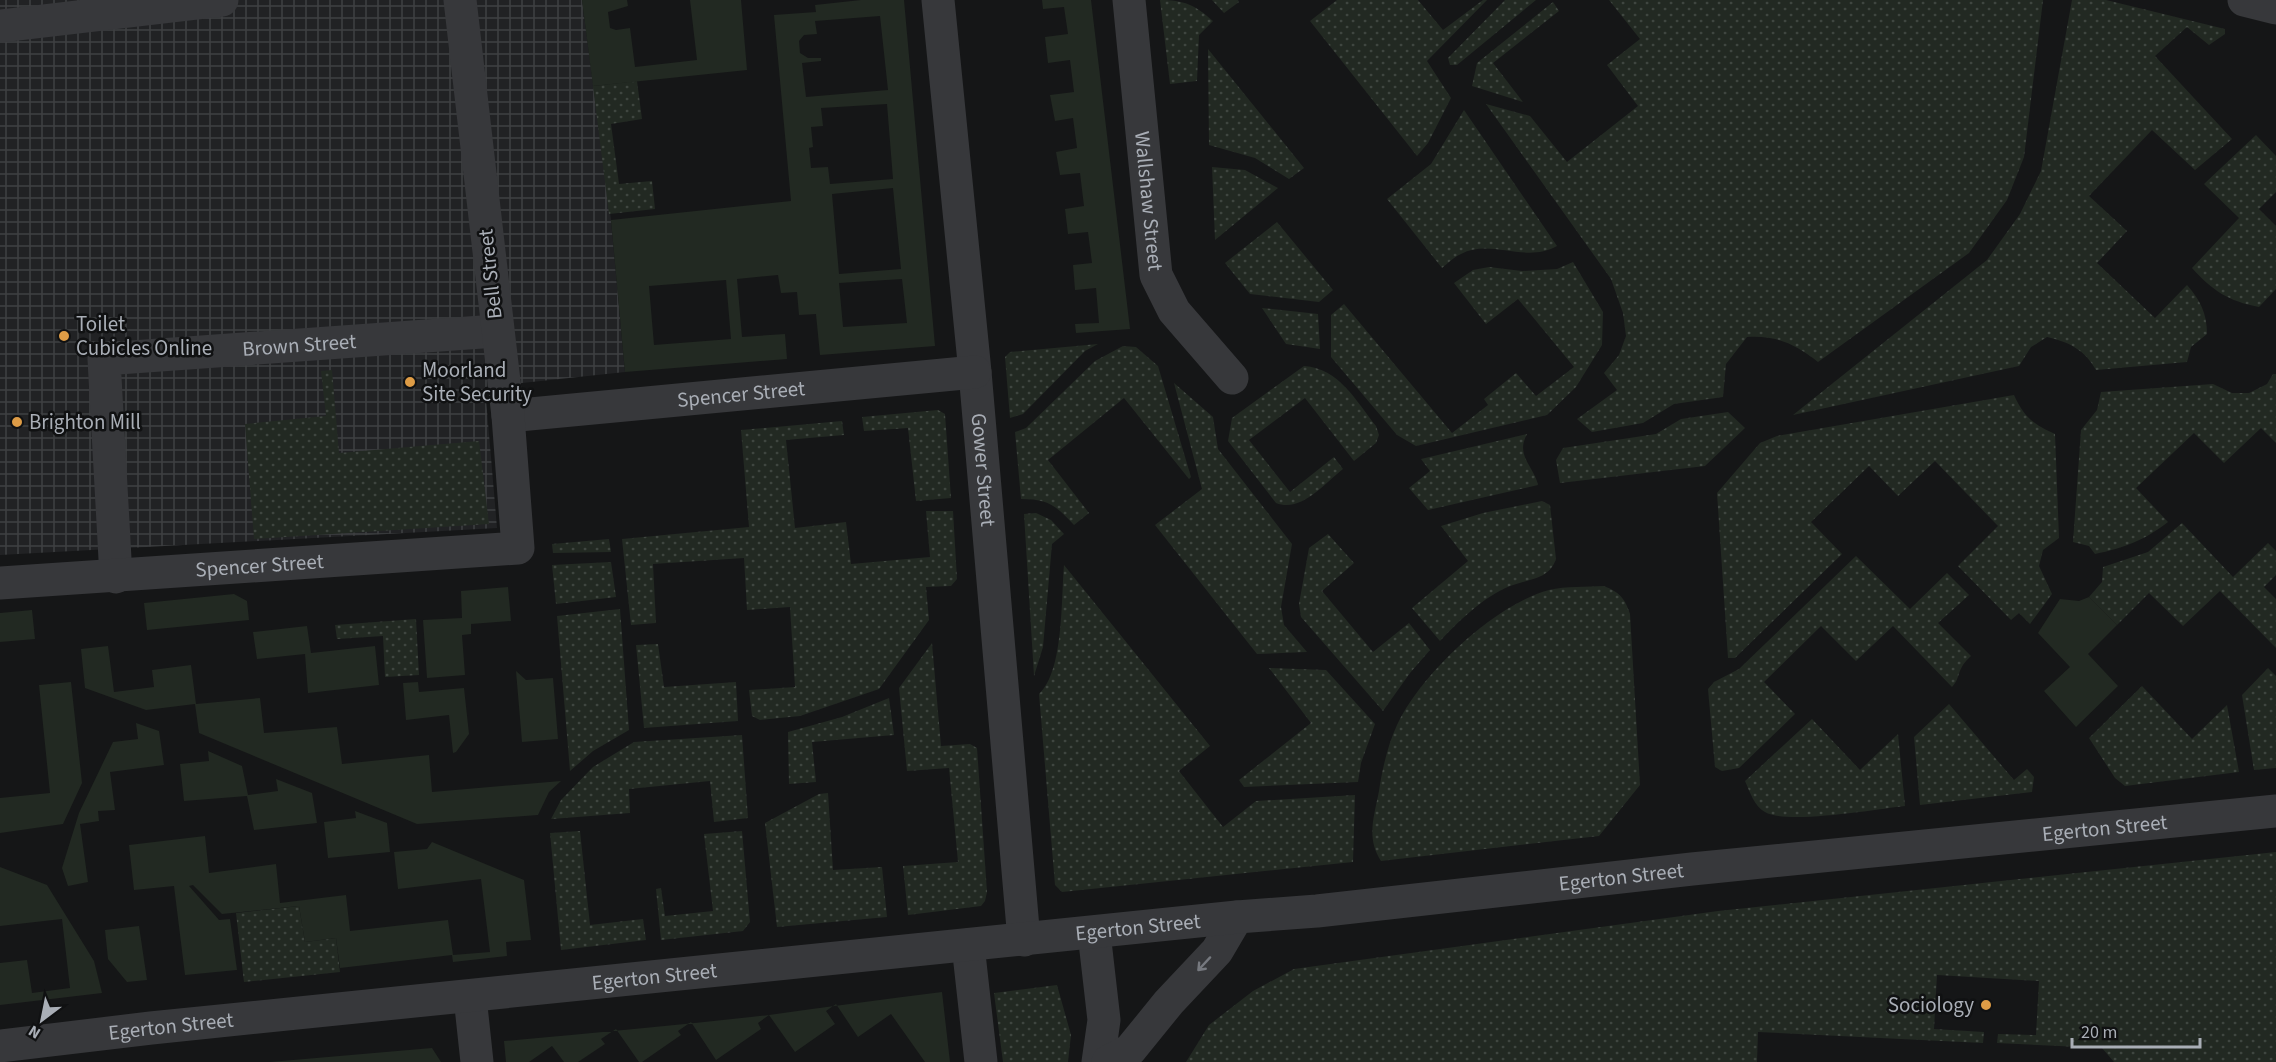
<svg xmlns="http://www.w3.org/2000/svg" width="2276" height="1062" font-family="'Source Sans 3',sans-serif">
<defs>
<pattern id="industrial-grid" width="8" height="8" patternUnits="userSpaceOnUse" patternTransform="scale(1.5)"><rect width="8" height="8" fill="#212224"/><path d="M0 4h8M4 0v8" fill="none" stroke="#3e4042"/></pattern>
<pattern id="grass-dots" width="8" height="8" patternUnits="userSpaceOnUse" patternTransform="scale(1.5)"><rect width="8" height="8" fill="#222922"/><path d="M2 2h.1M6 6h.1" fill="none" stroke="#3f4640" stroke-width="1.8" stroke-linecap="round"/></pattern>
</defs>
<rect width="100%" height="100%" fill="#151617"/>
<path fill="url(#industrial-grid)" d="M0 0H582L611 220 625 372 485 387 497 528 0 555Z"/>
<path fill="url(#grass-dots)" d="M1160 0C1184 0 1195 5 1213 21L1199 35 1197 81 1170 84Z
M1212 0H1238L1239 2 1224 13Z
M1337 0H1418L1443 30 1483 0H1487L1427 61 1451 98 1428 143 1417 156 1310 21Z
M1505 0H1536L1457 65H1450L1448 58Z
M1609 0H2043L2024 157 2007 200 1969 253 1818 362C1795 344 1776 335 1747 337L1726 364 1723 397 1674 404 1643 423 1592 432 1577 419 1617 390 1604 373 1619 355 1626 336 1623 313 1611 279 1486 104 1530 116 1567 162 1638 106 1607 65 1640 39Z
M2072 0H2106L2225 29V34L2209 45 2187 27 2155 56 2232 139 2195 170 2152 130 2089 196 2127 231 2097 263 2155 318 2187 285C2200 300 2207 313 2207 334L2191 347 2187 362 2096 370C2085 350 2069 342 2047 337L2031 347 2019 366 1793 415 1987 260 2020 214 2041 171Z
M1553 2 1559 11 1493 63 1523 102 1472 86 1477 63Z
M1208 49 1304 168 1289 179 1255 158 1209 145Z
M637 81 642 119 611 124 619 184 652 181 655 209 609 214 593 86Z
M1464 110 1557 246C1525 264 1491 238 1461 254 1454 257 1448 263 1442 268L1387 199 1431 164Z
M2256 135 2276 156V192L2259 209 2276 226V289L2259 307C2228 301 2213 291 2192 268L2239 218 2204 184Z
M1212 167 1245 170 1278 188 1215 240Z
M1277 222 1333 290 1319 302 1250 294 1225 263Z
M1573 262 1603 312 1602 345 1576 387 1547 415 1416 446 1397 435 1331 357V315L1344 304 1452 433 1488 405 1484 399 1516 373 1536 396 1574 367 1518 299 1486 324 1454 283 1473 270 1489 267 1522 271 1557 269Z
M1262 308 1318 314 1320 349 1286 344Z
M1098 344 1085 351 1023 414 1010 418 1005 357 1010 352Z
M1123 346 1136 347 1158 366 1191 477 1189 479 1124 398 1048 460 1089 513 1074 525C1056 506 1049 499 1021 499L1015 432 1026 428 1095 361Z
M1304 366C1339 368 1356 401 1376 426L1379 435 1376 443 1354 461 1305 398 1249 440 1290 492 1334 457 1343 469C1324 484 1301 513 1276 503L1228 441 1232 418Z
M332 370 339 453 479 441 489 524 254 539 245 424 326 416 321 371Z
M2273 374H2276V443L2261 428 2224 463 2194 433 2136 488 2168 522C2145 540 2124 548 2095 554L2089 546 2073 542 2081 430 2097 410 2101 392 2213 384 2232 393H2249L2267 384Z
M1174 383 1213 417 1218 449 1292 544 1281 607 1284 625 1307 652 1257 654 1155 525 1202 489Z
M2014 395C2024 417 2033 424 2055 434L2059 538 2043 550 2039 566 2052 594 2030 624 2019 613 2011 620 1958 566 1998 526 1935 461 1898 496 1869 466 1811 522 1842 554 1735 658H1728L1717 493 1760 443 1777 436Z
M938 410 945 414 951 498 916 501 908 428 864 431 862 417Z
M1728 412 1745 428 1705 466 1560 483 1556 460 1563 448 1656 434 1681 419Z
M842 421 844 435 786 440 795 528 846 522 851 564 930 557 926 511H953L957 579 951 586 926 587 929 620 879 689 800 716 760 720 752 716 749 690 795 687 790 607 747 610 744 558 653 564 656 623 631 625 622 539 749 527 741 430Z
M1527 434C1515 456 1534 466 1538 485L1428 510 1409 488 1430 471 1421 459Z
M1542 501 1550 505 1556 559C1549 580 1528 579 1510 586 1483 597 1459 621 1440 641L1412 608 1468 561 1441 526 1483 513Z
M1036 513 1051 520 1064 534 1052 544 1043 647 1034 676 1024 514Z
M2182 523 2233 577 2268 543 2276 551V575L2264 587 2276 599V648L2220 591 2183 626 2149 593 2117 625 2089 597 2102 582 2103 567 2148 552Z
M1328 534 1354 563 1322 591 1373 652 1409 623 1430 650 1410 673 1383 711 1301 617 1299 604 1309 548Z
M609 539 611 552 553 553 552 544Z
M1856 556 1910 609 1947 573 1969 595 1938 623 1971 656C1956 669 1961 678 1952 687L1893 626 1856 661 1821 626 1764 682 1795 714 1739 768 1722 771 1715 767 1708 689 1714 682 1739 669Z
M611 562 616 597 556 604 552 565Z
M1064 565 1210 746 1179 771 1223 827 1256 801 1355 795 1353 862 1062 892 1055 885 1039 694C1064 671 1061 599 1064 565Z
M1604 586C1619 592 1625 598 1630 614L1640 785 1599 836 1381 861C1366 838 1374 817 1379 791 1382 770 1388 744 1397 725 1421 674 1494 605 1549 590 1566 586 1587 587 1604 586Z
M620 609 629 730 593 751 570 771 557 616Z
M416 619 419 675 385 677 383 636 337 639 335 625Z
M932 643 941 746 970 744 977 748 987 892 985 901 981 906 908 915 903 866 958 862 949 768 907 771 899 688Z
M658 644 664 687 736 682 738 721 644 728 636 645Z
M1269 668 1326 670 1375 724 1361 763 1358 782 1244 787 1239 780 1311 723Z
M2268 668 2276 676V768L2254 770 2242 695Z
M2142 686 2192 739 2227 705 2239 772 2125 786 2115 778 2089 738Z
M889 698 894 735 812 742 816 782 789 784 788 732 842 717Z
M1949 704 2014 780 2027 769 2034 777 2032 792 1920 805 1914 737Z
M1812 719 1860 770 1898 734 1905 806C1877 809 1786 825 1765 812 1754 806 1750 792 1745 781Z
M742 735 748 818 714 822 710 781 629 789 630 813 551 819 561 800 593 767 634 742Z
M828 793 833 870 882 867 887 917 777 927 765 823 819 794Z
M580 831 590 925 643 919 646 940 561 950 550 833Z
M742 831 750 922 743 931 661 940 656 889 661 888 665 916 713 911 704 834Z
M2276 852V1062H2114L2102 1048 1997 1043 1998 1034 2036 1035 2039 981 1937 975 1934 1029 1984 1032 1983 1043 1758 1032 1757 1062H1186L1209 1025 1253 991 1294 969 1718 911Z
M299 906 305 942 336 938 340 972 244 982 236 913Z
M1057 985 1071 1035 1068 1062H1003L994 993Z"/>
<path fill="#222922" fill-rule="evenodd" d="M582 0H627L628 6 608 12 610 28 616 30 630 28 635 67 697 60 690 0H741L747 70 593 86Z
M861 0H904L935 346 820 355 816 314 799 315 797 292 781 293 778 275 737 279 742 337 785 334 787 359 625 372 611 220 791 201 774 15 816 12 815 5ZM880 16 888 90 806 97 802 63 821 61V58H808L800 53 799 41 804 35 817 34 815 21ZM887 104 893 179 830 184 828 167 811 168 809 148 813 147 811 127 823 126 821 108ZM893 188 901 269 839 274 832 194ZM902 279 907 323 843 327 839 283ZM726 280 731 339 654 345 649 286Z
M1042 0H1091L1130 329 1076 333 1075 324 1099 323 1096 288 1075 290 1073 265 1092 263 1088 232 1068 234 1065 209 1084 206 1080 173 1060 175 1056 152 1077 148 1073 118 1055 121 1050 95 1074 92 1070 60 1048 63 1045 37 1068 34 1064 7 1043 9Z
M508 587 511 621 471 624V634L462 635 465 675 427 678 423 620 462 618 461 591Z
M234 594 247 601 249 620 147 630 144 603Z
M2089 597 2117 625 2088 654 2118 686 2076 727 2044 691 2070 667 2038 633 2060 599 2079 601Z
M32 610 35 639 0 642V613Z
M307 626 311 653 375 646 379 685 308 693 305 654 257 659 253 632Z
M108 646 114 692 154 687 152 670 191 665 196 704 260 698 264 733 337 727 342 764 429 755 432 792 561 781 549 792 538 815 417 824 199 733 195 704 146 710 85 688 81 649Z
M516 671 526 680 553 678 558 739 522 742Z
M71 682 82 783 63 824 0 833V798L50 793 39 685Z
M418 682 419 692 464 688 469 734 456 752 453 753 449 715 406 720 403 683Z
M136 723 159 731 164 765 110 772 115 810 98 811 99 821 80 824 88 882 68 886 62 868 79 813 113 742 138 739Z
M208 751 242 766 248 795 278 791 276 779 312 793 317 823 254 830 247 796 184 801 180 764 209 761Z
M355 811 387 823 390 852 328 858 324 822 356 818Z
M205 836 209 873 276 864 280 903 346 895 350 931 448 920 453 955 490 952 481 879 398 889 394 852 427 849 432 842 524 880 531 940 506 942 507 956 453 962 452 955 340 968 336 938 305 942 299 906 222 914 193 885 189 886 219 920 230 919 237 970 185 975 174 886 134 890 129 845Z
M0 867 47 885 94 961 102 993 0 1005V963L27 960 32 993 70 988 62 919 0 926Z
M139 926 147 980 127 982 108 959 105 930Z
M942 992 950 1062H925L891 1014 858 1037 836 1004 826 1011 835 1024 795 1052 769 1015 758 1023 761 1029 716 1060 691 1022 678 1031 681 1035 642 1062H639L616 1029 601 1039 605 1044 578 1062H564L552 1046 529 1062H506L504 1041C592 1033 681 1025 769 1015 826 1007 884 999 942 992Z
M432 1048 441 1062H270Z"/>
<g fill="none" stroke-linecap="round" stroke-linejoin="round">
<g stroke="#37383b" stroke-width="33">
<path id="s1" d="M938 0 975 372 1024 940"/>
<path id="s2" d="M1129 0 1156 275 1174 311 1232 378"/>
<path d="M2244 0 2276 8"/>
<path d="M0 26 222 0"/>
<path id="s3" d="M508 416 975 372"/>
<path id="s4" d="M116 577 104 359 496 331"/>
<path id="s5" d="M0 583 518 548 508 416 460 0"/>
<path d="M1094 933 1104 1020 1098 1062"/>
<path d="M968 945 981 1062"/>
<path d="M470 997 477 1062"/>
<path d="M1108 1062 1130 1050 1169 1002 1217 951 1237 917"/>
</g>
<path stroke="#37383b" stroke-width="33" id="s6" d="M0 1046 151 1028 1237 917 1317 911 1692 869 2276 811"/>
</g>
<defs><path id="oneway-shaft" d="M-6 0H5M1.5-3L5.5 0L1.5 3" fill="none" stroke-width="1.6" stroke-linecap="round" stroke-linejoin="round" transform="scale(1.5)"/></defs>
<use stroke="#76797f" href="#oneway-shaft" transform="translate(1204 964) rotate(133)"/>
<g fill="#de9c46" stroke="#101112" stroke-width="2">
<circle cx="64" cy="336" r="6"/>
<circle cx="410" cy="382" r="6"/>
<circle cx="17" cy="422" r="6"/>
<circle cx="1986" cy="1005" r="6"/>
</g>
<g text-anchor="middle" stroke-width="5" stroke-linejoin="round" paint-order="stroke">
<g font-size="21" fill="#a9aeb6" stroke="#101112">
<text dy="7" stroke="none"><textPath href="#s2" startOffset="202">Wallshaw Street</textPath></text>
<text transform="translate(490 274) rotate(-96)" y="7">Bell Street</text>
<text dy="7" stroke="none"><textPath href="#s4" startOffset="414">Brown Street</textPath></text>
<text dy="7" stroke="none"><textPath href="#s3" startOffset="234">Spencer Street</textPath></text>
<text dy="7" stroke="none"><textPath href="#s1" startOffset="472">Gower Street</textPath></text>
<text dy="7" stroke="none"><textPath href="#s5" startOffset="260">Spencer Street</textPath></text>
<text dy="7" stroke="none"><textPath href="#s6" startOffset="2116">Egerton Street</textPath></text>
<text dy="7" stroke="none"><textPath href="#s6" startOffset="1630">Egerton Street</textPath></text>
<text dy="7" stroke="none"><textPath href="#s6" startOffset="1144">Egerton Street</textPath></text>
<text dy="7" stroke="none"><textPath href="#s6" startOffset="658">Egerton Street</textPath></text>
<text dy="7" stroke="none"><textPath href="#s6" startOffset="172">Egerton Street</textPath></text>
</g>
<g font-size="21" fill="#a9aeb6" stroke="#101112" text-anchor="start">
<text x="76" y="331">Toilet<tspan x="76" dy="24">Cubicles Online</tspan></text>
<text x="422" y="377">Moorland<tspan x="422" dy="24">Site Security</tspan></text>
<text x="29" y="429">Brighton Mill</text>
<text x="1974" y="1012" text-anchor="end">Sociology</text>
</g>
</g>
<g transform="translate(42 1020) rotate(212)" stroke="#101112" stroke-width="4.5" paint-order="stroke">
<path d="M0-4.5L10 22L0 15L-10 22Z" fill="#a9aeb6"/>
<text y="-9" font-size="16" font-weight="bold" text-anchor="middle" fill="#a9aeb6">N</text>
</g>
<path d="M2072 1038v9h128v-9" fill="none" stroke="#a9aeb6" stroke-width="3"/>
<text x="2081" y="1038" font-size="18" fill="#a9aeb6" stroke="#101112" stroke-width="4.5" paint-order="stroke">20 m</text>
</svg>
